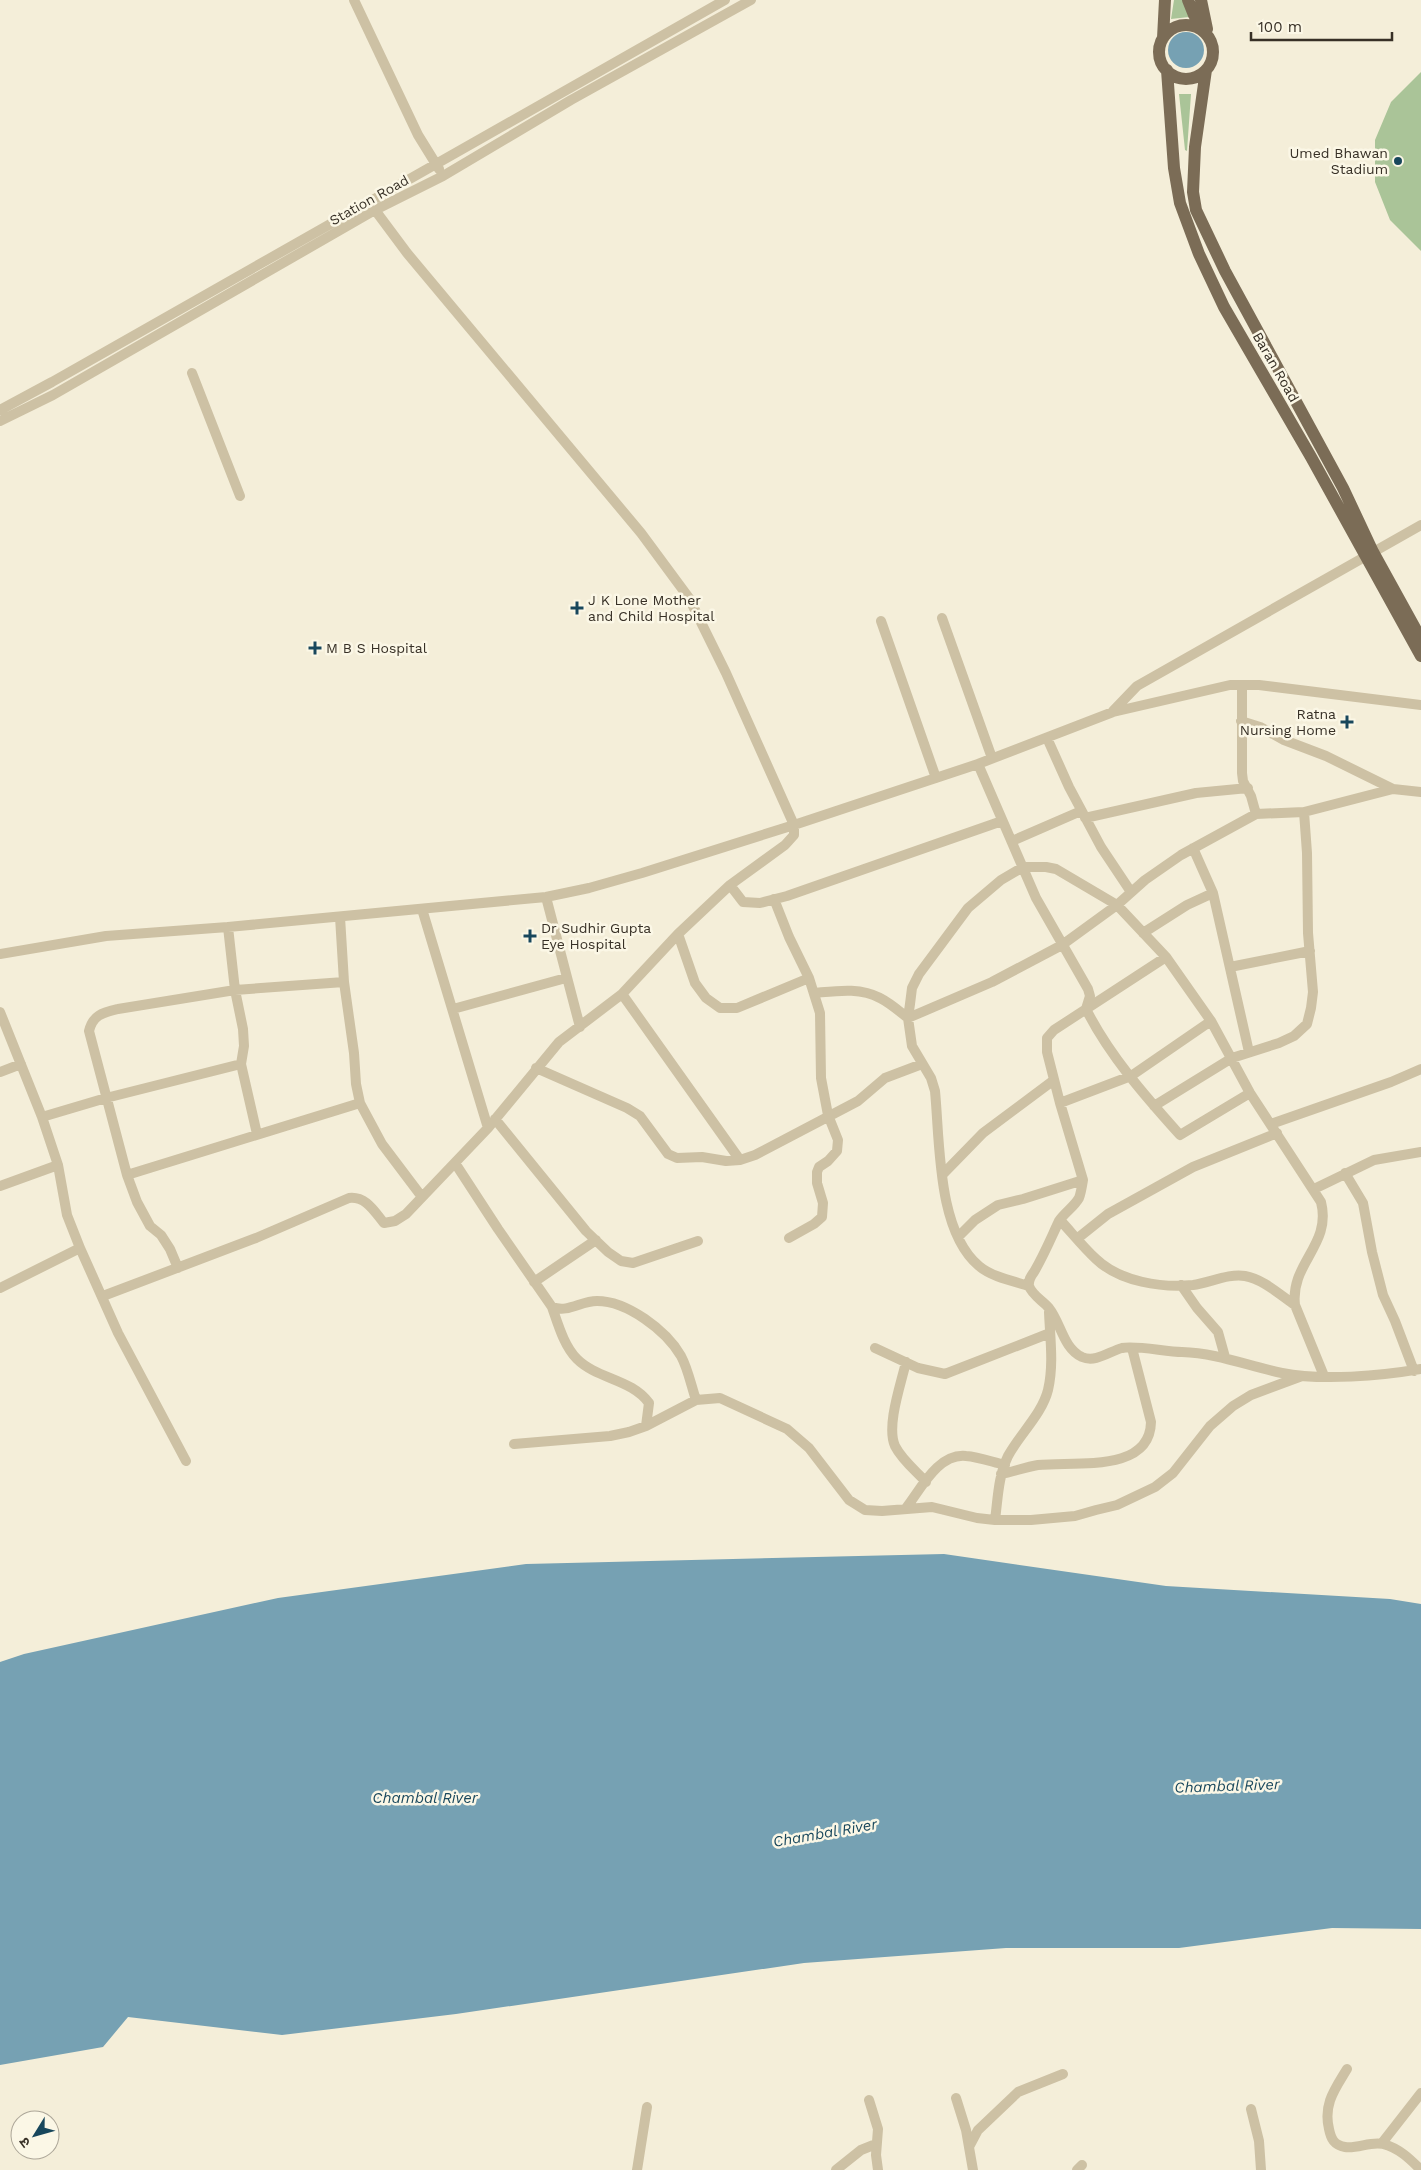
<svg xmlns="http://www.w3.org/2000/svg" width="1421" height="2170" font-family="'Work Sans','Noto Sans Devanagari',sans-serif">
<rect width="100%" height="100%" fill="#f4eed9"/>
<path fill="#aac498" d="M1174 0H1184L1189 17 1171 19Z
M1421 72V251L1390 220 1375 182V140L1391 102Z
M1179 94H1191L1187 151 1185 150Z"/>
<path fill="#76a1b3" d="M1168 50a18 18 0 1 1 36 0a18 18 0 1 1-36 0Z
M944 1554 1166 1586 1390 1599 1421 1604V1929L1332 1928 1179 1948H1006L804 1963 456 2014 282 2035 128 2017 103 2047 0 2065V1662L24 1654 278 1598 526 1564Z"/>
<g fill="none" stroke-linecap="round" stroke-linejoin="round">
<path stroke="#cdc1a4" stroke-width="10" d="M354 0 418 135 439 169
M192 373 240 496
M0 410 52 382 725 0
M0 421 53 395 375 210 443 176 571 100 751 0
M942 618 992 758
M881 621 936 778
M1242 685V773L1243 781 1251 796 1256 814
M1113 711 1137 686 1421 525
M1241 721 1260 727 1284 740 1326 756 1393 789
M1047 738 1069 787 1101 847 1131 892
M978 764 1036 898 1088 989 1090 996 1086 1009C1109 1055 1145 1096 1180 1135L1250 1093
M1085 818 1196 793 1248 788
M1012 841 1081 811
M1193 848 1213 893 1249 1052
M730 885 743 902 760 903 787 896 1002 821
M546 897 580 1027
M774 899 789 937 809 978 820 1013 821 1078 828 1115 838 1140 837 1151 828 1161 819 1167 817 1172V1183L823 1203 822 1217 814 1224 789 1238
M422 909 488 1128
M340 917 344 982 354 1053 356 1084 360 1103 382 1144 422 1197
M228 927 235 990 243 1029 244 1046 241 1064 257 1134
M1143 933 1187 905 1213 893
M678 934 695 983 706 998 720 1008H737L809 978
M0 954 106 936 228 927 546 897 589 888 642 873 794 825 978 764 1113 712 1230 685H1259L1421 705
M1230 967 1310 951
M814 993C836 991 860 987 880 998 890 1003 899 1011 908 1018L992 982 1062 945 1117 905 1145 880 1181 855 1256 814 1304 812 1393 789 1421 792
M622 994 740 1160
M453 1009 566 978
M0 1012 42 1117 58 1165 67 1215 80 1248 118 1333 186 1461
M1211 1021 1131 1076 1060 1103 1083 1180C1082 1186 1081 1193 1079 1198 1074 1207 1064 1213 1059 1221 1051 1238 1044 1255 1034 1272 1031 1276 1028 1280 1029 1286 1032 1295 1043 1301 1049 1308 1061 1323 1063 1348 1082 1357 1096 1363 1110 1351 1122 1348 1136 1345 1166 1352 1182 1352 1217 1353 1248 1366 1282 1373 1321 1381 1381 1376 1421 1369
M536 1068 627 1108 640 1116 668 1154 677 1158 702 1157 726 1161 740 1160 755 1155 858 1101 885 1078 922 1064
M0 1072 21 1064
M1060 1103 1047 1052V1038L1054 1030 1166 957
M1154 1106 1232 1058 1279 1043 1294 1036 1307 1024 1311 1008 1313 992 1308 933 1307 853 1304 812
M42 1117 106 1098 241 1064
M495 1119 586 1231 608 1252 621 1261 633 1263 698 1241
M1271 1124 1391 1082 1421 1069
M455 1163 498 1229 552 1307C569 1313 580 1301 597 1301 627 1301 666 1330 681 1356 688 1369 691 1385 696 1400
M1345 1173 1363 1203 1372 1252 1383 1295 1395 1321 1414 1371
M943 1174 983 1133 1054 1080
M127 1175 360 1103
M0 1186 58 1165
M1314 1189 1374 1160 1421 1152
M1060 1220C1072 1233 1083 1247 1096 1259 1120 1282 1162 1288 1193 1285 1209 1283 1229 1273 1245 1276 1263 1279 1280 1295 1295 1305
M958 1237 975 1220 998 1205 1023 1199 1083 1180
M1078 1238 1108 1214 1193 1167 1277 1133
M178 1268 170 1249 161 1235 150 1226 137 1202 127 1175 89 1031C93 1015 102 1013 118 1009L235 990 344 982
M534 1282 596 1240
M1181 1285 1197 1308 1218 1332 1225 1357
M1029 1286C1013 1281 992 1277 979 1266 937 1231 940 1142 935 1091L931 1078 912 1046 908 1018 910 1004 912 988 919 974 968 908 1001 880 1023 867H1046L1056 869 1117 905 1166 957 1211 1021 1250 1093 1321 1202C1332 1245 1290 1263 1295 1305L1324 1376
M0 1288 80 1248
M103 1296 256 1238 349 1198C366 1196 374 1211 384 1223L395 1221 406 1214 488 1128 559 1042 622 994 678 934 730 885 785 845 794 835V825L726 673 689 598 641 533 407 253 375 210
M552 1307C558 1324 564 1346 577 1359 597 1379 632 1379 649 1403L646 1426
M875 1348 918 1368 945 1374 1050 1333
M906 1362C901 1384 886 1426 895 1446 902 1460 916 1471 926 1482
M514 1444 610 1436 629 1432 646 1426 696 1400 720 1398 787 1429 809 1448 849 1500 865 1510 882 1511 932 1507 977 1518 995 1520H1031L1075 1516 1096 1510 1117 1505 1155 1487 1173 1473 1210 1426 1233 1406 1251 1395 1302 1376
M1001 1474C1013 1472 1025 1467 1038 1465 1073 1461 1150 1474 1151 1422L1132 1348
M906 1508C921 1489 938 1453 966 1456 979 1457 992 1462 1005 1465
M995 1520C998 1498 998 1477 1008 1456 1020 1434 1042 1414 1048 1390 1054 1365 1050 1337 1049 1312
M1347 2069C1335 2089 1323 2104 1329 2129 1331 2139 1334 2145 1345 2147 1357 2149 1371 2141 1383 2144 1399 2148 1410 2159 1421 2170
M956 2098 966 2130 973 2170
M869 2100 878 2129 876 2155 878 2170
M1251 2109 1259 2141 1261 2170
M1382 2143 1421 2093
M969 2147 978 2130 1018 2092 1063 2074
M637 2170 647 2107
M836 2170 861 2150 876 2144
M1077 2170 1082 2165"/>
<path stroke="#7b6c56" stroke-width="12" d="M1188 0 1194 15 1204 30
M1201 0 1207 29
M1159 52a27 27 0 1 1 54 0a27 27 0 1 1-54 0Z
M1163 38 1165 0
M1167 70 1174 168 1180 203 1199 254 1224 307 1311 457 1421 656
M1206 70 1195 147 1193 192 1196 210 1225 271 1343 488 1373 552 1421 639"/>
</g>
<g fill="#18475c" stroke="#fbf7e6" stroke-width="2">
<circle cx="1398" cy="161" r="5"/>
<path d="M574.5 600.5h5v5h5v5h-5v5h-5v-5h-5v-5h5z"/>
<path d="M312.5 640.5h5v5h5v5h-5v5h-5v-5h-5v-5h5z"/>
<path d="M1344.5 714.5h5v5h5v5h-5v5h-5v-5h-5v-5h5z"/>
<path d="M527.5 928.5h5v5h5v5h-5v5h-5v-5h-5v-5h5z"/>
</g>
<g text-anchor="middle" stroke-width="5" stroke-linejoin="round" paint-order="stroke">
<g font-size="14" fill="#373026" stroke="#fbf7e6" text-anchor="start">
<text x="1388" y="158" text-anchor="end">Umed Bhawan<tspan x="1388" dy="16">Stadium</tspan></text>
<text x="588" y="605">J K Lone Mother<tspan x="588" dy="16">and Child Hospital</tspan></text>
<text x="326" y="653">M B S Hospital</text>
<text x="1336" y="719" text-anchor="end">Ratna<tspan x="1336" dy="16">Nursing Home</tspan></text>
<text x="541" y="933">Dr Sudhir Gupta<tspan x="541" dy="16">Eye Hospital</tspan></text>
</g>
<g font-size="14" fill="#373026" stroke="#fbf7e6">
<text transform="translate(369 200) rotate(-29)" y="5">Station Road</text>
<text transform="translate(1276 367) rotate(60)" y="5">Baran Road</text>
</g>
<g font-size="15" font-style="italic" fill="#18475c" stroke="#fbf7e6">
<text transform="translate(1227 1786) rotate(-2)" y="5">Chambal River</text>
<text x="425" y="1803">Chambal River</text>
<text transform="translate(825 1833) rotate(-10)" y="5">Chambal River</text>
</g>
</g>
<g transform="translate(35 2135) rotate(233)"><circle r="24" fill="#fbf7e6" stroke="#ada799"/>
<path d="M0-4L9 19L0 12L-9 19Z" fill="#18475c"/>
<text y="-8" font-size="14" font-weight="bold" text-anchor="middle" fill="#373026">उ</text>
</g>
<path d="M1251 32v8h141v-8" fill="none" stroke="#373026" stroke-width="2.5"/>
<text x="1258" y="32" font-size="15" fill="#373026" stroke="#fbf7e6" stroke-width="4" paint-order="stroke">100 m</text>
</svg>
